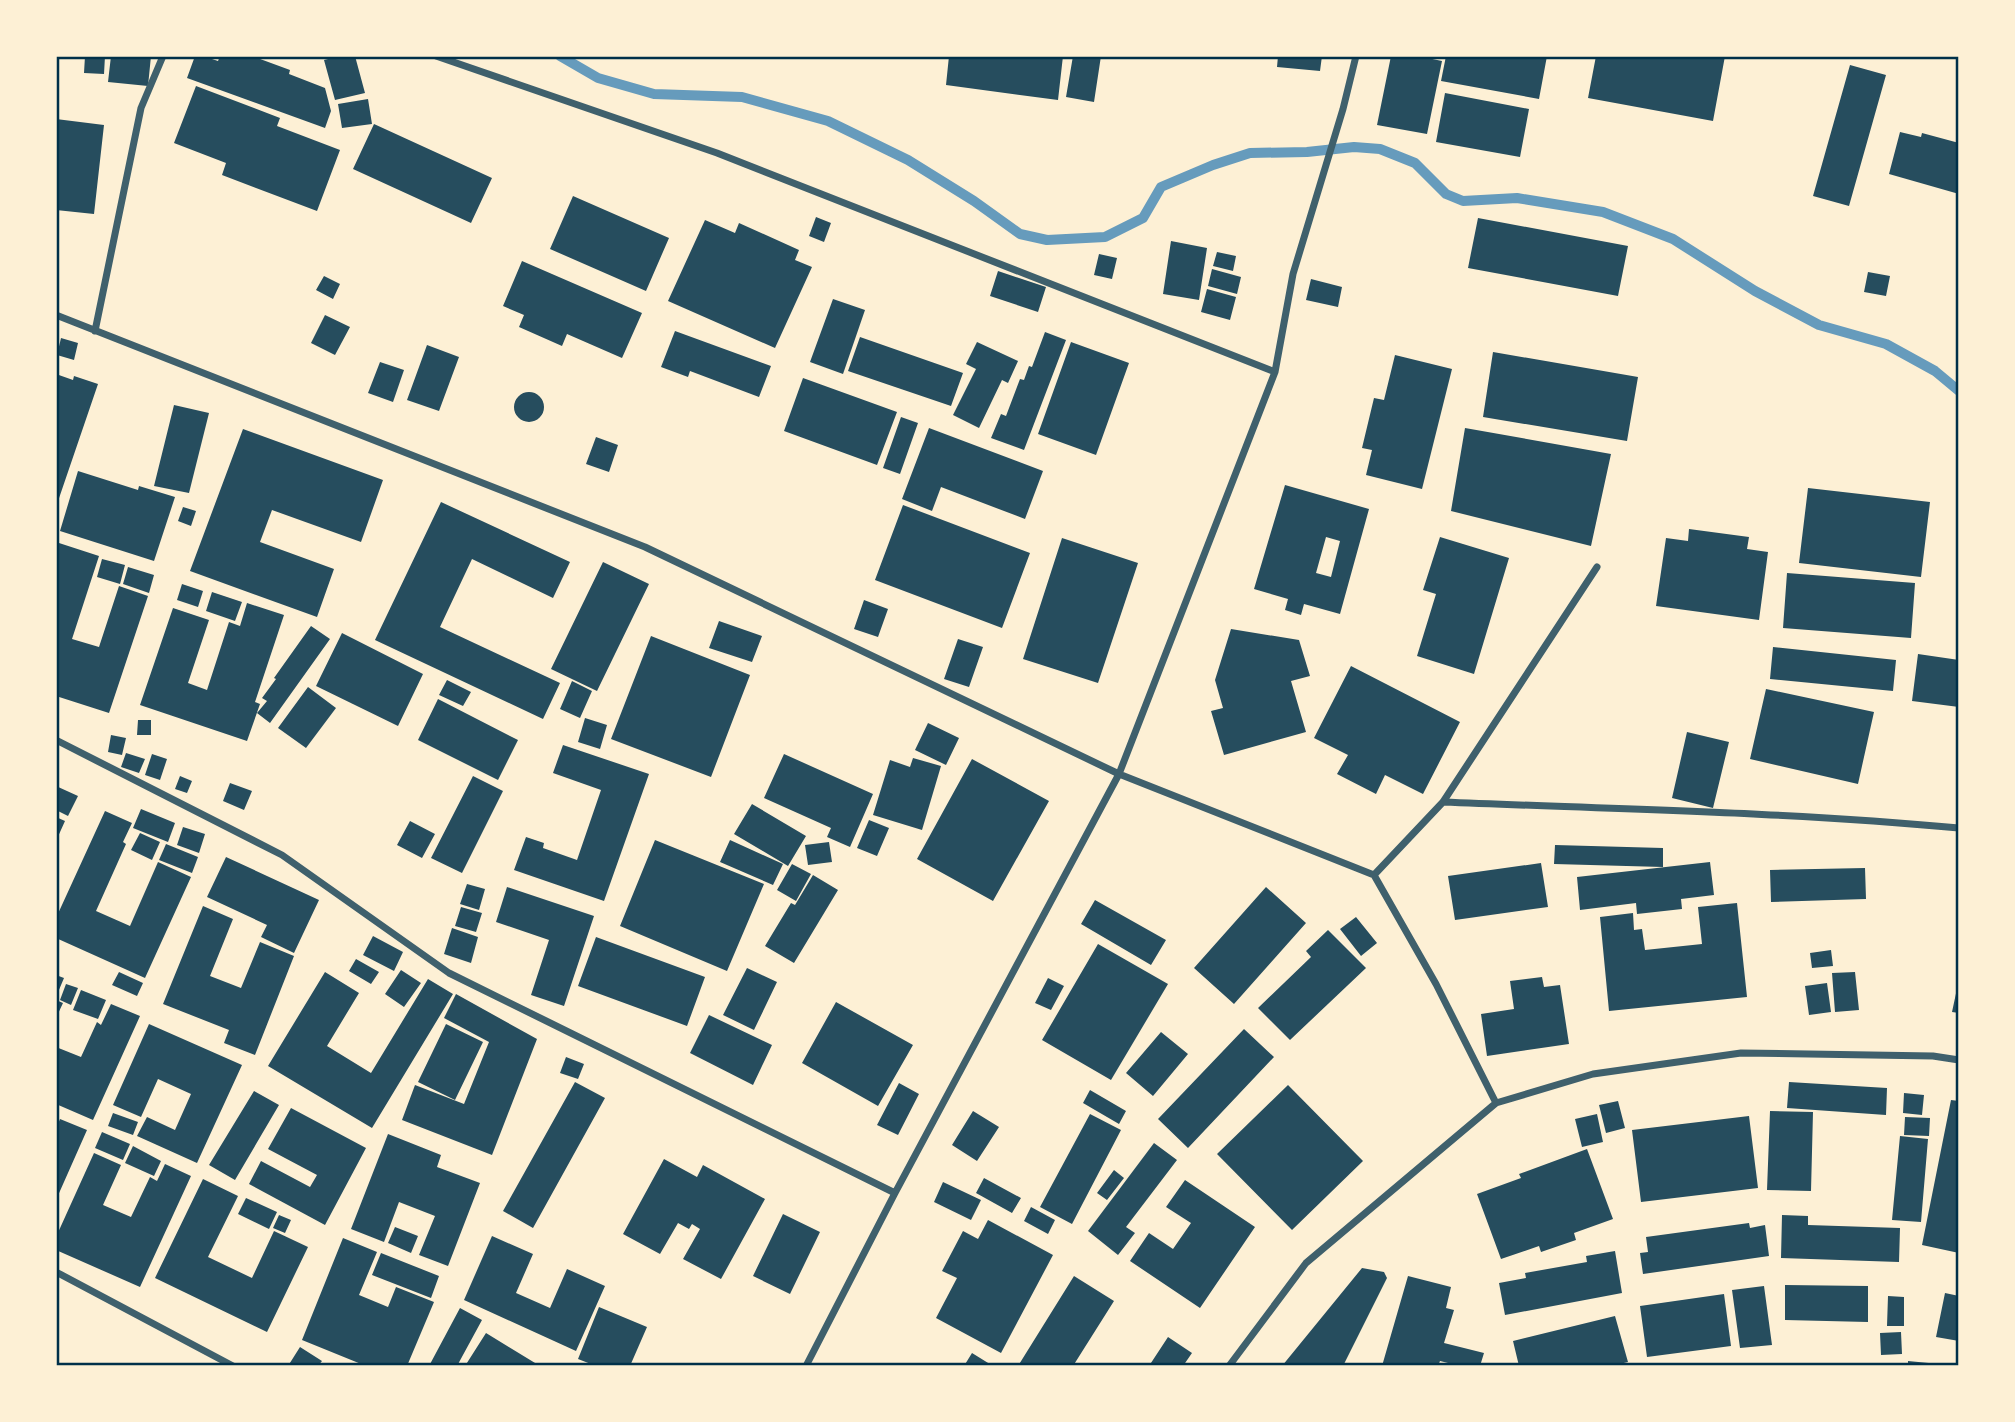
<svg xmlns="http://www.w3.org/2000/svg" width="2015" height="1422" font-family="Barlow,sans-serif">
<rect width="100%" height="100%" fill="#fdf0d5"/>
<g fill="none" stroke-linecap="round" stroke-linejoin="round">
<path stroke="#669bbc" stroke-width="10" d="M560 56 598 78 654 94 742 97 828 121 908 160 974 201 1020 234 1047 240 1105 237 1143 218 1161 187 1213 165 1250 153 1307 152 1354 147 1380 149 1415 163 1446 194 1463 201 1517 198 1603 212 1673 239 1755 291 1819 325 1886 344 1935 371 1959 391"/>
</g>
<path fill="#264d5e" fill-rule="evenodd" d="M85 56H105L104 74 84 73Z
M111 56H151L148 86 108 82Z
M195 56H203L218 61 220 56H252L290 70 289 74 325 88 331 111 325 128 187 78Z
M340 56H355L365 93 335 100 324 60Z
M949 56H1063L1058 100 946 85Z
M1073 56H1101L1094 102 1066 97Z
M1278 56H1322L1320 71 1277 67Z
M1391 56H1418L1442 61 1427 134 1377 125Z
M1446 56H1547L1539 99 1441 81Z
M1596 56H1725L1713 121 1588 98Z
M1850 65 1886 75 1849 206 1813 196Z
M196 86 280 118 277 126 340 150 317 211 222 175 226 163 174 143Z
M1445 93 1529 109 1520 157 1436 142Z
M368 99 372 124 342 128 338 104Z
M56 119 104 125 94 214 56 210Z
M374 124 492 178 471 223 353 169Z
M1900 132 1921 137 1922 133 1959 143V194L1889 174Z
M573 196 669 238 646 291 550 249Z
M816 217 831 223 824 242 809 236Z
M1478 218 1628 246 1618 296 1468 268Z
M705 220 735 233 739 223 799 250 795 260 812 267 775 348 668 301Z
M1171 241 1207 248 1199 300 1163 294Z
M1217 252 1236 256 1233 271 1213 266Z
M1099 254 1117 258 1112 279 1094 275Z
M522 261 642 313 622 358 567 334 562 346 519 327 524 315 503 306Z
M1212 269 1241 277 1237 294 1208 286Z
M998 271 1046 287 1038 312 990 296Z
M1868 272 1890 276 1886 296 1864 292Z
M324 276 340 284 333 299 316 290Z
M1311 279 1342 287 1338 307 1306 300Z
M1207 289 1236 297 1230 320 1201 312Z
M833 299 865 310 843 374 810 362Z
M325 315 350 327 335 355 311 343Z
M675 331 771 366 759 397 690 371 688 377 661 367Z
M1045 332 1066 340 1024 450 991 438 1001 414 1006 416 1020 379 1024 380 1029 366 1032 367Z
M860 337 963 373 951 406 848 371Z
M61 338 78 343 74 360 57 355Z
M977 342 1018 361 1008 383 1002 380 979 428 953 415 976 369 966 364Z
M1071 342 1129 363 1096 455 1038 434Z
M427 345 459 357 439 411 407 400Z
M1493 352 1638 377 1627 441 1483 417Z
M1395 355 1452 369 1422 489 1366 475 1372 450 1362 448 1374 398 1384 400Z
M380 362 404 370 393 402 368 393Z
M56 374 73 380 74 376 98 384 56 507Z
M803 378 897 412 877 465 784 431Z
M514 407a15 15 0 1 1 30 0a15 15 0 1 1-30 0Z
M174 405 209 413 189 493 154 486Z
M901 417 918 423 900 474 883 468Z
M929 428 1043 471 1025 519 941 487 932 511 902 499Z
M1465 428 1611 454 1591 546 1451 511Z
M243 429 383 480 361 542 272 510 260 542 334 569 317 617 190 571Z
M596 437 618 445 609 472 586 464Z
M78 471 138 490 139 486 175 497 154 561 60 531Z
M1285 485 1369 509 1340 614 1304 604 1301 615 1285 610 1288 599 1254 589ZM1326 537 1340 541 1331 577 1316 573Z
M1808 488 1930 502 1921 577 1799 563Z
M441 502 570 562 553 598 472 559 440 627 560 683 543 719 375 640Z
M903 505 1030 553 1002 628 875 580Z
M183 507 196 511 191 526 178 521Z
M1689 529 1749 537 1747 549 1768 552 1759 620 1656 606 1666 538 1688 541Z
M1440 537 1509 558 1474 674 1417 656 1436 594 1423 590Z
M1062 538 1138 563 1098 683 1023 659Z
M59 543 99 556 72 639 99 647 119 586 148 596 109 713 56 696V553Z
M102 559 125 565 120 584 97 577Z
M603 562 649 584 597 691 551 669Z
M128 567 154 575 149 593 123 584Z
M1787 573 1915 583 1911 638 1783 628Z
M182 584 203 591 198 607 177 600Z
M212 592 242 602 235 621 206 611Z
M864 600 888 609 878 637 854 629Z
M247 603 284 615 255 702 260 704 247 741 140 705 173 608 209 620 188 683 207 690 229 622 240 626Z
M719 621 762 636 752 662 709 648Z
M311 626 330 639 270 723 257 713 267 701 262 698 276 679 274 678Z
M1231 629 1299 640 1310 676 1291 681 1306 732 1224 755 1211 711 1223 708 1215 680Z
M342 633 423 674 398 726 316 686Z
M651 636 750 675 711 777 611 739Z
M958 639 983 647 969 687 944 679Z
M1773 647 1896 660 1893 691 1770 679Z
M1918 654 1959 660V707L1912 701Z
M1351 666 1460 722 1423 794 1385 775 1376 794 1337 774 1348 755 1314 738Z
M447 680 471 692 463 706 439 695Z
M572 681 592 691 580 718 560 709Z
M308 687 336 708 306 748 278 728Z
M1766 689 1874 712 1858 784 1750 759Z
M438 699 518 740 498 780 418 740Z
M585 718 607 725 600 749 578 742Z
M138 720H151V735H137Z
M928 723 959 738 946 765 915 750Z
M1687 732 1729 742 1713 808 1672 798Z
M111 735 126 738 122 755 108 752Z
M563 745 649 774 604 901 514 870 526 837 544 843 543 848 577 860 601 790 553 773Z
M126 753 145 759 139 773 121 767Z
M152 754 167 759 160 780 145 775Z
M784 754 873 794 850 847 827 837 831 828 764 798Z
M913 758 941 766 922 830 873 815 890 760 910 767Z
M972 759 1049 801 993 901 917 859Z
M180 776 192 781 187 793 175 789Z
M473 776 503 791 462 873 431 858Z
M230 783 252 791 244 810 223 801Z
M56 786 78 796 68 816 56 810Z
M752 804 806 836 788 866 734 834Z
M141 809 175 823 168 842 133 828Z
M105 811 132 823 123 842 126 844 96 911 130 926 158 862 191 877 145 978 56 938V918Z
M56 817 65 821 56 841Z
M869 820 889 828 877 856 857 848Z
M410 821 435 834 422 858 397 845Z
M183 827 205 834 199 853 177 845Z
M140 833 160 842 152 860 131 850Z
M655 840 764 884 727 971 620 926Z
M730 840 783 864 773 885 720 862Z
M829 842 832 862 808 865 805 845Z
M166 844 198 857 192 873 159 860Z
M1555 845 1663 848V867L1554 864Z
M226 857 319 900 294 953 261 937 267 925 207 897Z
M1710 862 1714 895 1681 899 1682 909 1637 914 1636 903 1580 910 1577 877Z
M1541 863 1548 907 1455 920 1448 876Z
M792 864 811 874 796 901 777 890Z
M1865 868 1866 899 1771 902 1770 870Z
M813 875 838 890 794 963 765 946 791 903 795 905Z
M467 884 485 889 479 910 460 904Z
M507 887 594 916 564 1006 531 995 549 940 496 922Z
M1266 887 1306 923 1234 1004 1194 968Z
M1095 900 1166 940 1151 965 1081 924Z
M1737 903 1747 997 1609 1011 1600 917 1633 913 1634 930 1642 929 1645 950 1702 944 1698 907Z
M203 906 233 919 210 976 241 988 260 942 294 956 255 1055 224 1043 229 1030 163 1004Z
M461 907 482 913 476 932 455 926Z
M1356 917 1377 943 1361 956 1340 929Z
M452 928 478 937 471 963 444 954Z
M1328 930 1366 968 1290 1040 1258 1008 1311 957 1306 951Z
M373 936 403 952 394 971 363 955Z
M596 937 705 977 687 1026 578 986Z
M1098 944 1168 984 1111 1080 1042 1040Z
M1831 950 1833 966 1812 968 1810 953Z
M356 959 379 972 371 984 349 971Z
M747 968 777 982 754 1030 723 1015Z
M401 970 421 983 404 1007 385 994Z
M119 972 143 983 137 996 112 985Z
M325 972 359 993 327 1046 371 1073 428 979 453 994 372 1128 268 1066Z
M1855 972 1859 1010 1835 1012 1832 973Z
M56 975 64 978 56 997Z
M1542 977 1544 987 1560 985 1569 1044 1487 1056 1481 1014 1514 1009 1510 981Z
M1048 978 1064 986 1051 1010 1035 1003Z
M1827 983 1831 1012 1809 1015 1805 986Z
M66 984 78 988 71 1005 60 1000Z
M1958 984 1959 985V1013L1952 1012Z
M81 990 106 1000 98 1019 73 1010Z
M456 994 537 1039 492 1155 402 1120 415 1085 464 1104 489 1042 444 1018Z
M56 1000 63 1003 56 1018Z
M836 1002 913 1045 878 1106 802 1063Z
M111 1004 140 1016 93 1120 56 1104V1047L81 1057 97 1022 101 1025Z
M709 1015 772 1045 753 1085 690 1053Z
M149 1024 242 1065 197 1163 137 1136 147 1117 175 1130 191 1094 158 1079 141 1117 113 1105Z
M446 1024 483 1042 455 1100 418 1082Z
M1244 1029 1274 1057 1188 1148 1158 1119Z
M1161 1032 1188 1054 1153 1096 1126 1073Z
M566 1057 584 1064 578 1079 560 1073Z
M575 1082 605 1098 533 1228 503 1211Z
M1789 1082 1887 1088 1886 1115 1787 1108Z
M899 1083 919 1094 898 1135 877 1125Z
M1288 1085 1363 1161 1292 1230 1217 1154Z
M1090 1090 1126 1111 1119 1124 1083 1103Z
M254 1091 279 1105 235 1180 209 1165Z
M1904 1093 1924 1095 1922 1115 1903 1113Z
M1951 1100 1959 1101V1253L1922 1245Z
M1618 1101 1625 1128 1606 1133 1599 1105Z
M291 1108 366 1148 325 1225 249 1184 261 1161 310 1187 317 1175 268 1149Z
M973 1111 999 1127 977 1161 952 1145Z
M1770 1111 1813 1112 1811 1191 1767 1190Z
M113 1113 138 1122 133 1135 108 1126Z
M1090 1114 1121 1130 1072 1224 1040 1207Z
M1597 1114 1603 1142 1582 1147 1575 1119Z
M1749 1116 1758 1188 1641 1202 1632 1130Z
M1905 1117 1930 1118 1929 1136 1904 1135Z
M60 1119 87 1130 56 1200V1129Z
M102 1132 130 1144 123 1160 95 1148Z
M388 1134 441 1155 437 1167 480 1183 448 1266 419 1255 435 1216 399 1202 384 1242 351 1229Z
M1900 1136 1928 1139 1921 1222 1892 1220Z
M1154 1143 1177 1160 1126 1227 1135 1233 1118 1255 1088 1231Z
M133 1146 161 1161 154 1176 125 1163Z
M1587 1149 1613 1219 1574 1233 1576 1240 1541 1252 1539 1246 1501 1259 1477 1194 1521 1178 1519 1174Z
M94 1153 121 1165 103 1205 131 1217 150 1177 157 1181 165 1164 191 1176 140 1287 56 1250V1237Z
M664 1159 697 1177 703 1165 765 1199 721 1279 683 1259 700 1229 692 1224 689 1229 678 1223 660 1254 623 1234Z
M1114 1170 1124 1178 1107 1200 1097 1193Z
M984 1178 1021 1198 1012 1213 976 1193Z
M203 1179 238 1196 208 1257 252 1278 274 1231 308 1247 267 1332 155 1278Z
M1185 1180 1255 1227 1200 1308 1130 1261 1149 1233 1173 1249 1191 1223 1166 1207Z
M943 1182 981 1200 971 1220 934 1202Z
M246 1198 277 1212 269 1229 238 1214Z
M1031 1207 1055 1220 1048 1234 1024 1221Z
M783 1214 820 1232 790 1294 753 1276Z
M279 1215 291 1220 285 1233 273 1228Z
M1782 1215 1808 1216V1225L1900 1228 1899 1262 1781 1258Z
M988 1220 1053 1255 1001 1353 936 1318 957 1278 942 1271 963 1231 978 1239Z
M1749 1223 1750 1228 1765 1225 1769 1256 1643 1274 1640 1253 1648 1252 1646 1237Z
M395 1227 418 1236 411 1253 388 1243Z
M492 1236 533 1254 516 1293 550 1308 567 1269 605 1286 576 1351 464 1300Z
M343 1238 377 1252 359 1295 388 1307 396 1287 434 1302 407 1366H366L302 1340Z
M1615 1251 1622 1293 1505 1315 1499 1283 1526 1278 1525 1273 1587 1262 1586 1256Z
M381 1253 439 1276 431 1298 372 1275Z
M1362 1268 1384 1272 1387 1278 1343 1366H1282Z
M1074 1276 1114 1301 1073 1366H1018Z
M1408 1276 1451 1287 1446 1308 1454 1310 1444 1343 1484 1353 1480 1366H1447L1448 1363 1440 1361 1438 1366H1382Z
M1785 1285 1868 1286V1322L1785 1320Z
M1764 1286 1772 1345 1740 1348 1732 1290Z
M1945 1293 1959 1296V1341L1936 1337Z
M1724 1294 1731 1346 1647 1357 1640 1306Z
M1888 1296 1904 1297V1326H1887Z
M599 1307 647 1327 630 1366H596L578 1359Z
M460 1308 482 1320 457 1366H429Z
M1615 1316 1628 1362 1611 1366H1519L1513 1341Z
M1901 1332 1902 1354 1881 1355 1880 1333Z
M486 1333 540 1366H465Z
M1168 1337 1192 1353 1183 1366H1149Z
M300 1347 322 1361 318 1366H288Z
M972 1353 993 1366H964Z
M1908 1361 1939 1364V1366H1908Z"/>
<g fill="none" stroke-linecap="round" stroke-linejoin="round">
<path stroke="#3f606c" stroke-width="7" d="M436 56 717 153 1275 372
M56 315 645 547 1119 774 1374 875 1436 984 1496 1103
M95 331 141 108 163 56
M56 740 282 855 449 973 895 1193
M1443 802C1615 809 1787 812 1959 828
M1374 875 1443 802 1597 567
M56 1272 233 1366
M806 1366 895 1193 1119 774 1275 372 1293 274 1343 109 1356 56
M1229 1366 1306 1263 1496 1103 1593 1074 1741 1053 1933 1056 1959 1060"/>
</g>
<rect width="2015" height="1422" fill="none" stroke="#fdf0d5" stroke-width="116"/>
<rect x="58" y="58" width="1899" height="1306" fill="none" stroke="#003049" stroke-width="2.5"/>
</svg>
